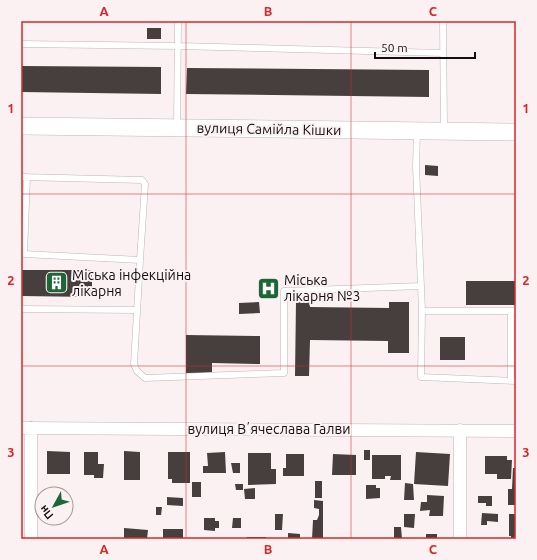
<svg xmlns="http://www.w3.org/2000/svg" width="537" height="560" font-family="Ubuntu,sans-serif">
<rect width="100%" height="100%" fill="#fbf1f3"/>
<path fill="#473f3d" d="M147 28H161V39H147Z
M21 66 161 67V94L21 92Z
M187 68 429 70V97L186 94Z
M425 165 438 166V176L425 175Z
M21 270H92V297L21 296Z
M466 281H516V305H466Z
M296 301H310V307L389 308V302H409V353H388V341L310 340 309 376H295Z
M259 302 260 313 239 314V303Z
M186 335 260 336V364L212 363V374H186Z
M440 337H465V360H440Z
M364 450H370V460H364Z
M47 451 70 452V474H47Z
M124 451 140 452V480H124Z
M84 452H98V464H104L103 478H94V475H84Z
M168 452H190V483H172V479H168Z
M225 452 226 473H203V466H208L207 453Z
M416 452 450 454 448 486 414 484Z
M248 453H271V469H276V484L248 485Z
M286 454H304V476H283V468H286Z
M333 454 356 455V475H332Z
M372 455H401V480H390L391 476H385V479H372Z
M485 456H507V460H512L511 479H497V474H485Z
M231 463H240V473H233Z
M513 468H516V505H508V489H512Z
M315 481H322V498H315Z
M192 482H201V497H192Z
M405 483 413 484 414 500H404Z
M235 484H243V490H236Z
M366 485H376V488H380V498L366 499Z
M255 488V499H245L244 489Z
M427 495 444 496 443 516H429L430 510 420 511 421 502H427Z
M478 496H492V506H486V503H478Z
M167 497 183 498V506L167 505Z
M314 500 323 501V539H312L313 520H317L319 515V509L314 508Z
M156 507H162L161 515H156Z
M482 513 498 514V522L487 521V525H481Z
M275 514H283L282 530H275Z
M404 514H415L414 528 404 527Z
M509 514H516V539H511V536H509Z
M204 518H215V521H219V528H215V531L204 530Z
M233 518H241V528H232Z
M394 527H401L402 539H394Z
M124 528 148 530 147 539H124Z
M163 529H183V539H163Z
M288 533 300 534V539H288Z
M426 534H437V539H426Z
M247 537H266V539H246Z"/>
<g fill="none" stroke-linecap="round" stroke-linejoin="round">
<defs>
<path id="lane" d="M443 21 444 129
M21 44 178 46 443 53
M177 126 178 21
M417 133 416 166 422 311 421 377 516 381
M21 177 142 180 145 184 140 260
M27 177 24 254 140 260 134 364 137 371 145 378 284 373V291L421 286
M21 309 137 310
M422 311H516
M511 311V381"/>
<path id="street" d="M21 428 516 431
M31 428V539
M460 539V430"/>
<path id="secondary" d="M21 126 516 132"/>
</defs>
<use href="#lane" stroke="#bfb5b8" stroke-width="7"/>
<use href="#street" stroke="#bfb5b8" stroke-width="13"/>
<use href="#secondary" stroke="#bfb5b8" stroke-width="18"/>
<use href="#lane" stroke="#fff" stroke-width="6"/>
<use href="#street" stroke="#fff" stroke-width="12"/>
<use href="#secondary" stroke="#fff" stroke-width="17"/>
</g>
<path fill="none" stroke="#d62828" stroke-width="1" stroke-opacity="0.55" d="M186 21V539M351 21V539M21 194H516M21 366H516"/>
<defs>
<symbol id="building-square" viewBox="-11 -11 22 22"><rect x="-9" y="-9" width="18" height="18" rx="4" fill="#1c6735" stroke="#fbf1f3"/><path d="M-4-6H4V6H1V3H-1V6H-4ZM-2.5-4.3h1.7v1.8h-1.7ZM.8-4.3h1.7v1.8H.8ZM-2.5-1h1.7V.8h-1.7ZM.8-1h1.7V.8H.8Z" fill="#fff"/></symbol>
<symbol id="hospital-square" viewBox="-11 -11 22 22"><rect x="-9" y="-9" width="18" height="18" rx="4" fill="#1c6735" stroke="#fbf1f3"/><path d="M-5-5h3v3.5h4V-5h3V5h-3V1.5h-4V5h-3Z" fill="#fff"/></symbol>
</defs>
<g fill-rule="evenodd">
<use href="#building-square" x="44" y="270" width="25" height="25"/>
<use href="#hospital-square" x="256" y="276" width="25" height="25"/>
</g>
<g text-anchor="middle" stroke-width="4" stroke-linejoin="round" paint-order="stroke">
<g font-size="14" fill="#130f10" stroke="#fbf1f3">
<text transform="translate(269 129) rotate(1)" y="5">вулиця Самійла Кішки</text>
<text x="269" y="434">вулиця Вʼячеслава Галви</text>
</g>
<g font-size="14" fill="#130f10" stroke="#fbf1f3" text-anchor="start">
<text x="72" y="280">Міська інфекційна<tspan x="72" dy="16">лікарня</tspan></text>
<text x="284" y="285">Міська<tspan x="284" dy="16">лікарня №3</tspan></text>
</g>
</g>
<rect width="537" height="560" fill="none" stroke="#fbf1f3" stroke-width="44"/>
<g transform="translate(54 506) rotate(230)"><circle r="19" fill="#fbf1f3" stroke="#9e9798"/>
<path d="M0-3L7 15L0 10L-7 15Z" fill="#1c6735"/>
<text y="-6" font-size="11" font-weight="bold" text-anchor="middle" fill="#130f10">Пн</text>
</g>
<path d="M375 52v6h100v-6" fill="none" stroke="#130f10" stroke-width="2"/>
<text x="381" y="52" font-size="12" fill="#130f10" stroke="#fbf1f3" stroke-width="3" paint-order="stroke">50 m</text>
<rect x="22" y="22" width="493" height="516" fill="none" stroke="#d62828" stroke-width="1.5"/>
<g font-size="13" text-anchor="middle" font-weight="bold" fill="#d62828">
<text x="104" y="16">A</text>
<text x="268" y="16">B</text>
<text x="433" y="16">C</text>
<text x="11" y="113">1</text>
<text x="526" y="113">1</text>
<text x="11" y="285">2</text>
<text x="526" y="285">2</text>
<text x="11" y="457">3</text>
<text x="526" y="457">3</text>
<text x="104" y="554">A</text>
<text x="268" y="554">B</text>
<text x="433" y="554">C</text>
</g>
</svg>
